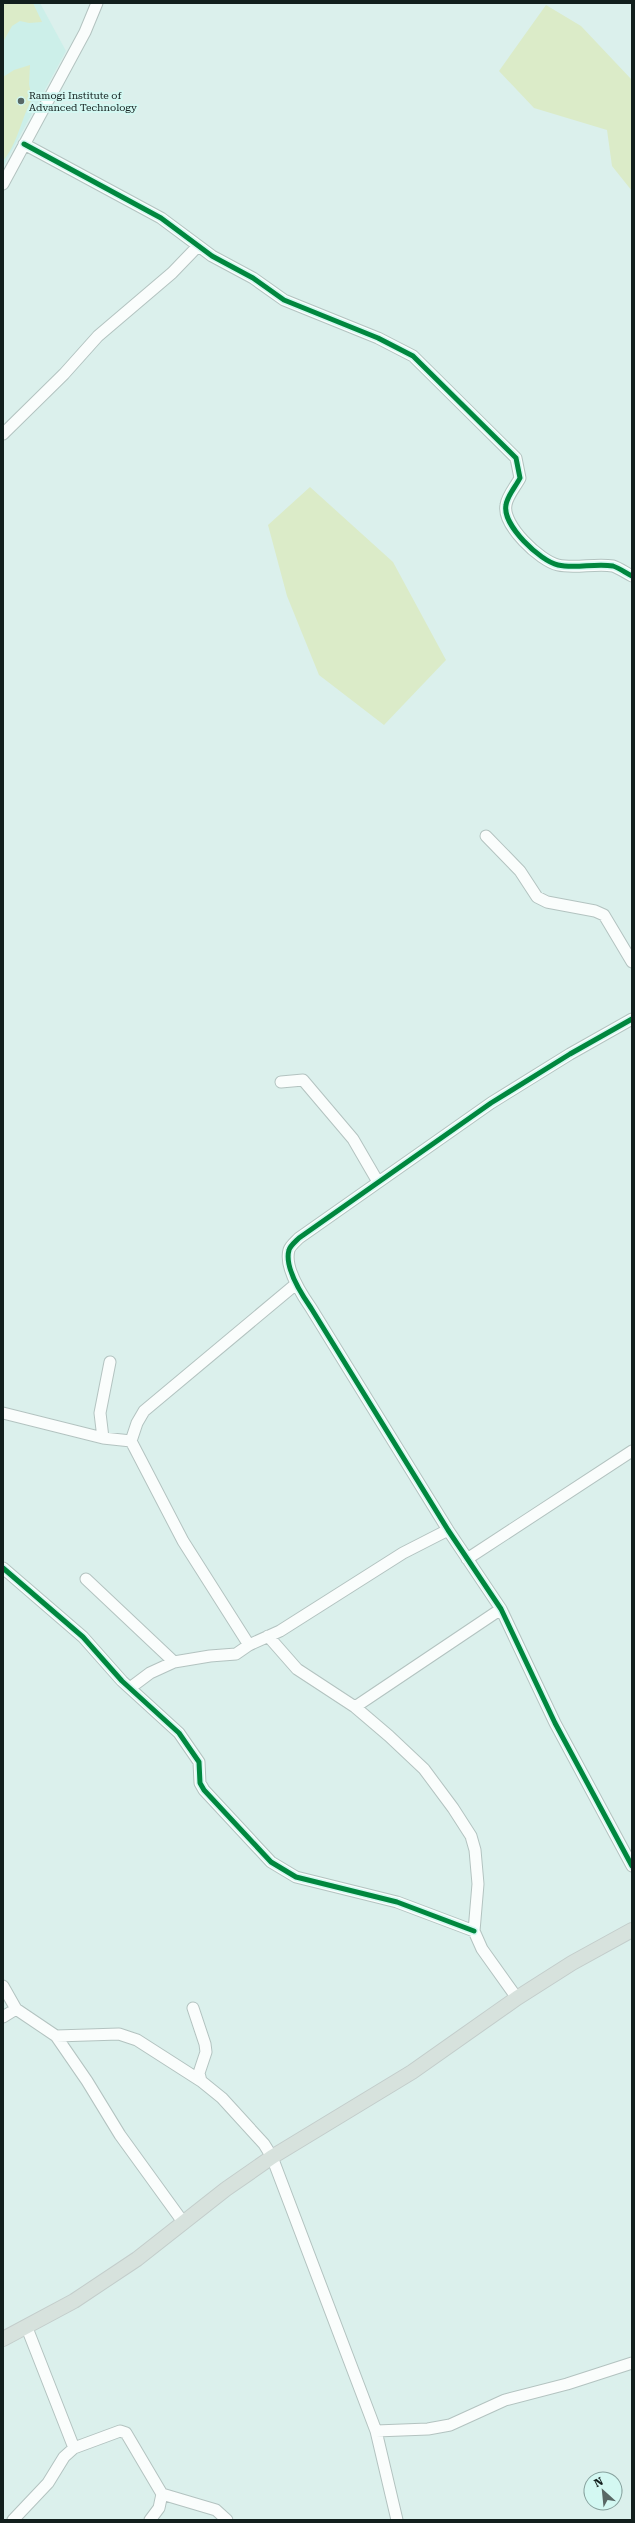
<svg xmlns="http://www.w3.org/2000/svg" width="635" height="2523" font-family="'Roboto Serif',serif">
<rect width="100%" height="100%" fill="#dbf0ec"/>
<path fill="#ccefe9" d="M3 3H40L66 51 3 167Z"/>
<path fill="#dbebc8" d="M3 3H33L42 22 29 23 20 21 12 26 3 42Z
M546 5 581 26 632 80V191L612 166 607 130 534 108 499 71Z
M30 65 29 84 32 99C21 119 18 143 3 161V77L14 70Z
M310 487 393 562 446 660 384 725 319 675 287 596 268 525Z"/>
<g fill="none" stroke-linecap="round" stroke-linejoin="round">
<defs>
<path id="minor" d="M24 144 161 218 212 256 253 278 284 300 378 338 413 356 516 458 520 478C516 486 507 496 506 505 502 525 540 561 558 565 575 569 595 563 613 566 619 568 626 573 632 576
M3 184 85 32 97 3
M3 434 64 374 98 336 172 273 198 246
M486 836 520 871 537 897 547 902 595 911 604 915 632 962
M632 1019 570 1054 491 1103 299 1238C295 1242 290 1246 289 1250 284 1267 302 1295 311 1308L448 1530 501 1609 555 1723 632 1866
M281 1082 303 1080 353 1139 378 1182
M3 1413 103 1438 131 1441
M103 1438 100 1413 110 1362
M467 1559 632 1451
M3 1568 83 1637 122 1681 179 1733 199 1762 200 1783 204 1790 271 1862 296 1877 397 1902 474 1931
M86 1579 174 1662
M268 1636 297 1669 355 1707 389 1736 424 1769 453 1808 471 1836 475 1850 478 1884 474 1931 482 1949 517 1998
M249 1645 183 1541 131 1441 137 1423 144 1411 296 1284
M130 1688 150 1673 174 1662 210 1656 236 1654 249 1645 280 1631 403 1553 448 1530
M355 1707 501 1609
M3 1986 16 2009 56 2036 87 2081 120 2135 183 2222
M193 2008 205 2044 206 2052 199 2073 201 2081 222 2098 264 2144 272 2157 376 2431 397 2520
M3 2017 16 2009
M56 2036 119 2034 137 2040 201 2081
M376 2431 428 2429 450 2425 505 2400 567 2384 632 2363
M74 2448 120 2431 126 2433 162 2494 159 2508 150 2520
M162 2494 216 2510 227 2520
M13 2520 48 2483 64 2457 74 2448 27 2328"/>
<path id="major" d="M3 2339 74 2301 137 2259 226 2189 272 2157 412 2072 517 1998 572 1963 632 1930"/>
</defs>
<use href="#minor" stroke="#b3c3c0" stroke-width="13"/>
<use href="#major" stroke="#c3cdcb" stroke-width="16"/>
<use href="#minor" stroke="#fafdfc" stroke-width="11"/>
<use href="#major" stroke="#d7e2dd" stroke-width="14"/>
<defs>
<path id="cycleway" d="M24 144 161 218 212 256 253 278 284 300 378 338 413 356 516 458 520 478C516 486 507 496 506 505 502 525 540 561 558 565 575 569 595 563 613 566 619 568 626 573 632 576
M632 1019 570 1054 491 1103 299 1238C295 1242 290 1246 289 1250 284 1267 302 1295 311 1308L448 1530 501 1609 555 1723 632 1866
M3 1568 83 1637 122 1681 179 1733 199 1762 200 1783 204 1790 271 1862 296 1877 397 1902 474 1931"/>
</defs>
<use href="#cycleway" stroke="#d3f8f2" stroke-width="8"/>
<use href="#cycleway" stroke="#00873e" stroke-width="5"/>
</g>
<circle fill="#586865" stroke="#d3f8f2" stroke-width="1.5" cx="21" cy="101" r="4"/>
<g text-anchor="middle" stroke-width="4" stroke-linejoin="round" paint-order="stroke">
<g font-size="10" fill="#121f1d" stroke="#d3f8f2" text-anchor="start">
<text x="29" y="99">Ramogi Institute of<tspan x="29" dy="12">Advanced Technology</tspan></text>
</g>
</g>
<rect width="635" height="2523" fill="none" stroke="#121f1d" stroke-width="8"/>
<g transform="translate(603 2491) rotate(333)"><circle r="19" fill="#d3f8f2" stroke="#86a19d"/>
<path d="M0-3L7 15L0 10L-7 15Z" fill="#586865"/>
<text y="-6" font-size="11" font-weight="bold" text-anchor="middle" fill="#121f1d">N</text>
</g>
</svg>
